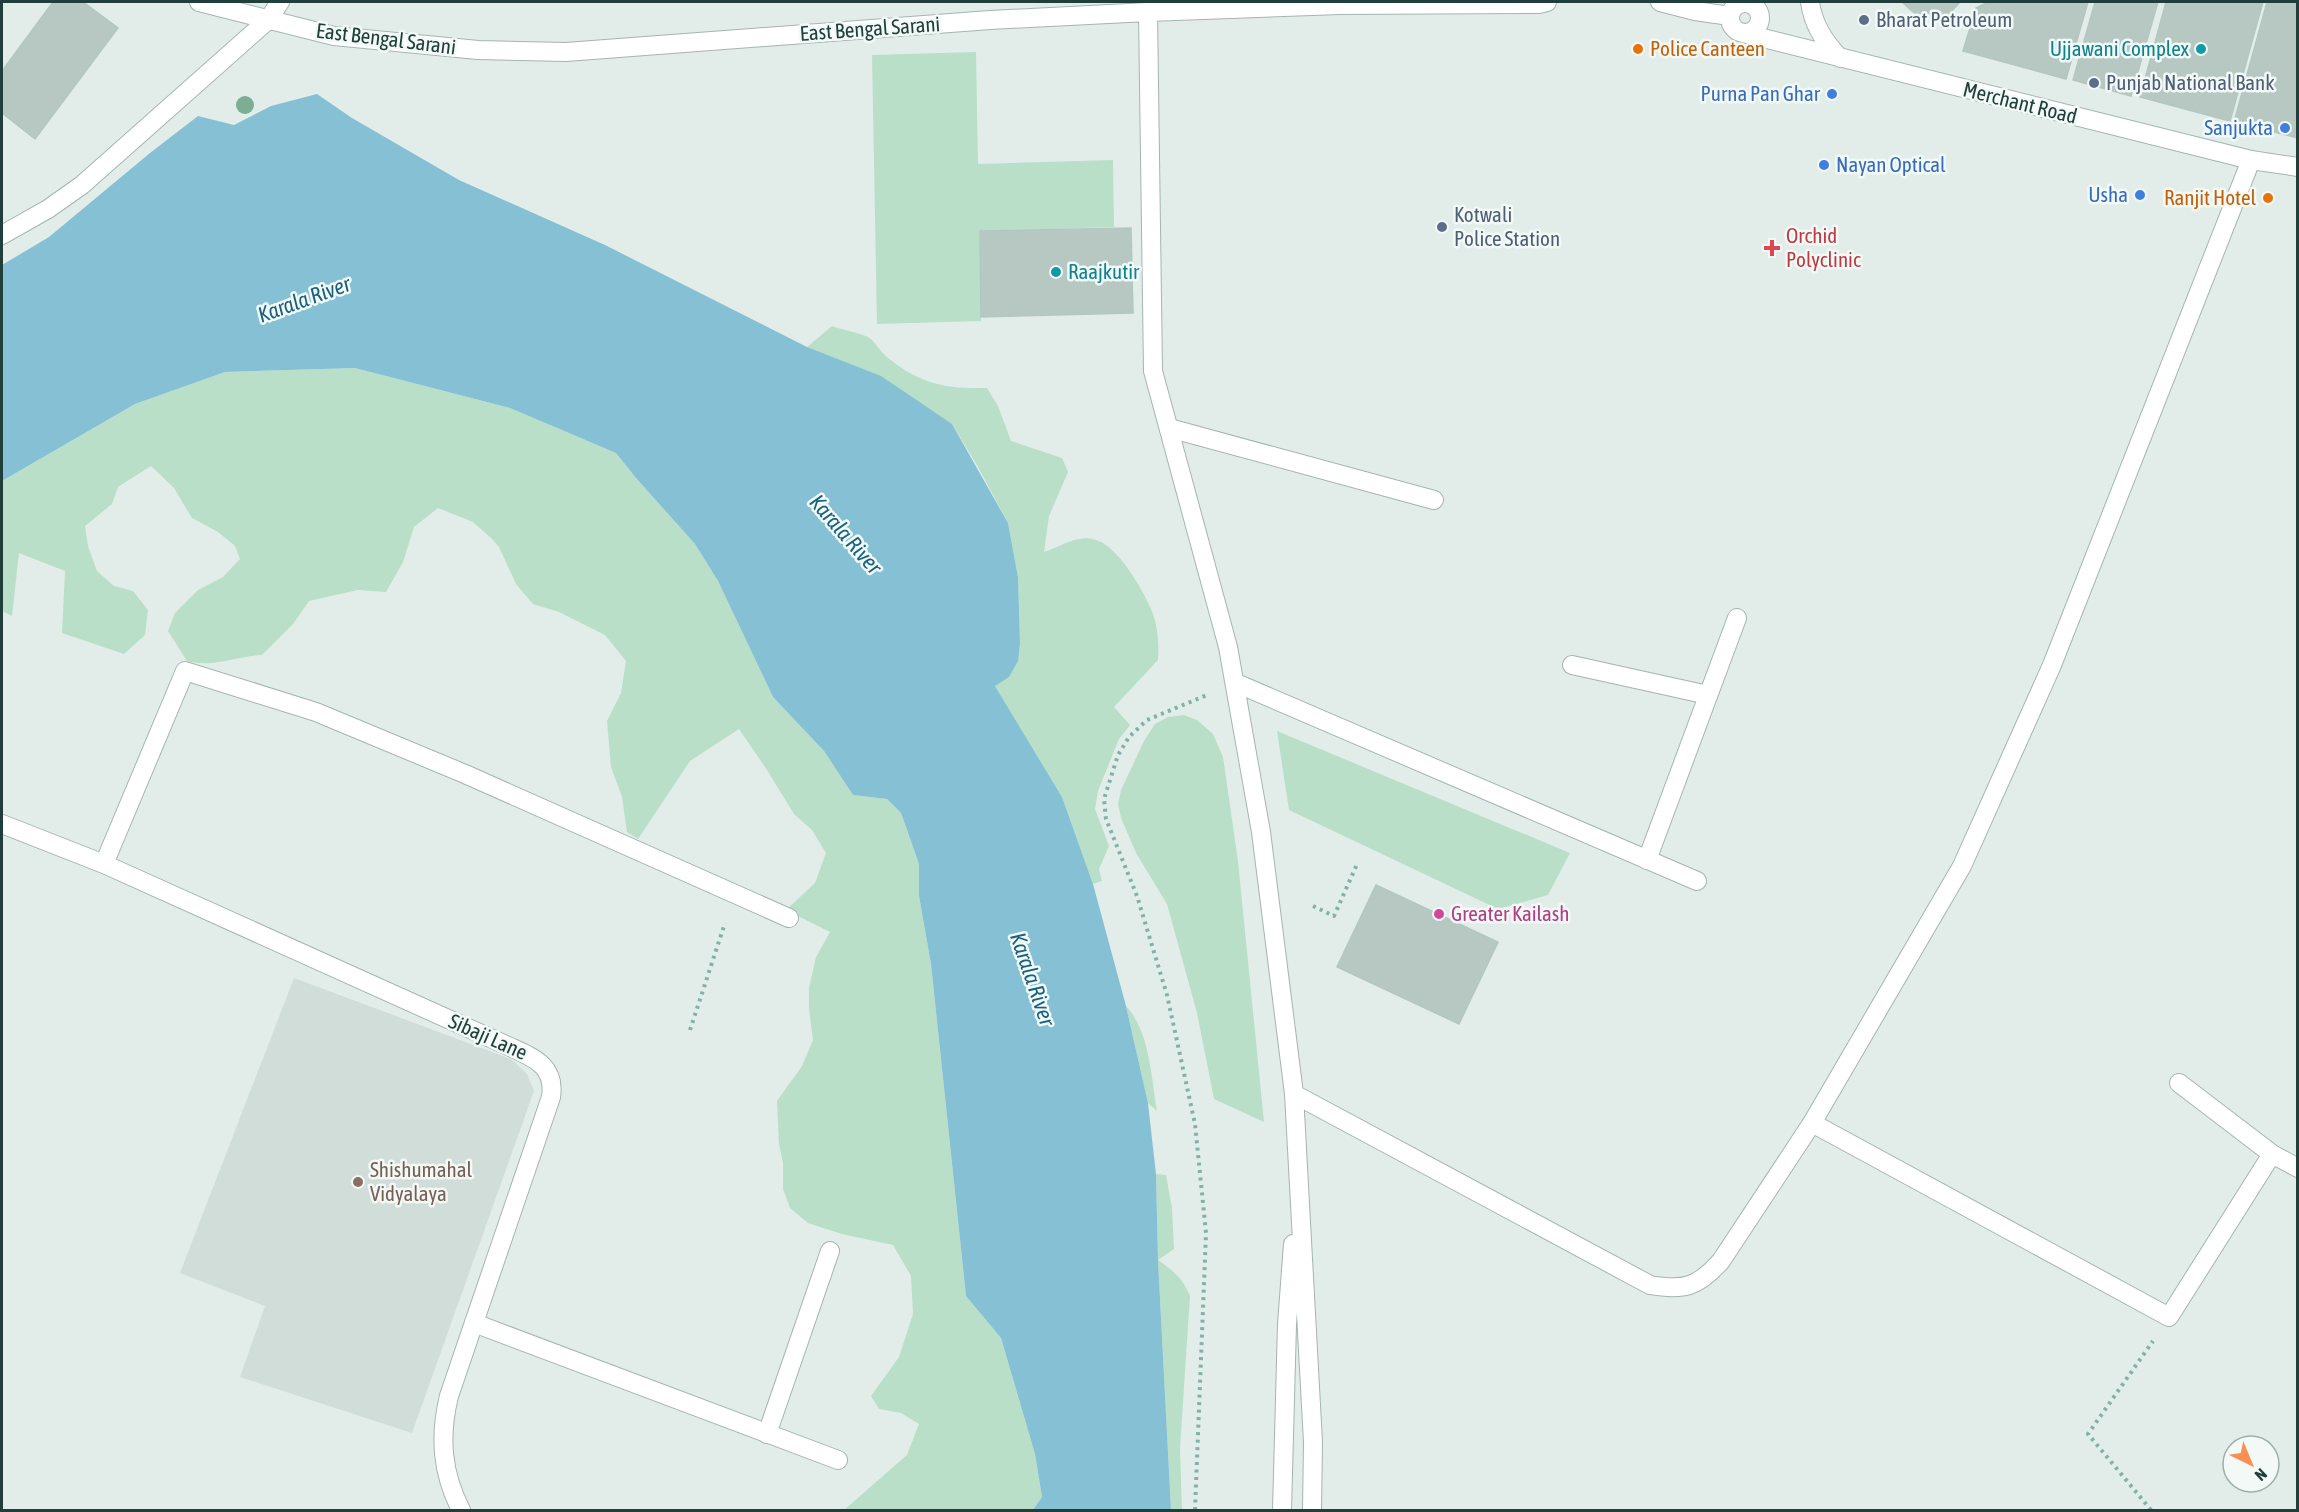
<svg xmlns="http://www.w3.org/2000/svg" width="2299" height="1512" font-family="'Asap Condensed',sans-serif">
<rect width="100%" height="100%" fill="#e2ede9"/>
<path fill="#d0ddd8" d="M294 978 511 1059 527 1074 534 1091 412 1433 240 1377 265 1306 180 1273Z"/>
<path fill="#b9dfc8" d="M976 52 978 164 1113 160 1114 227 980 231 981 321 877 324 872 55Z
M832 326C843 330 857 332 868 337 875 341 880 352 887 357 920 384 945 389 987 388L998 406 1011 441 1062 458 1068 472 1049 516 1044 552C1060 547 1076 535 1093 539 1117 544 1142 588 1151 609 1158 625 1159 643 1158 660L1114 707 1130 725 1119 739 1098 791 1095 809 1109 846 1099 869 1102 881 1093 884 1062 797 995 686 1020 643 1018 577 1008 523 978 467 952 424 807 347Z
M355 368 510 408 616 453 636 478 695 544 718 581 773 697 824 751 853 795 887 799 901 813 919 864V896L931 964 966 1296 1001 1338 1035 1454 1042 1497 1033 1510H844L907 1455 919 1424 901 1413 879 1409 871 1396 899 1357 913 1314 911 1276 893 1245 842 1234 808 1223 790 1208 783 1189V1163L779 1144 777 1101 802 1066 813 1040 809 1009V988L816 957 830 932 786 910 815 883 826 853 812 830 794 814 767 770 739 729 690 761 638 839 627 832 622 797 611 767 607 721 621 693 626 661 605 635 559 612 533 604 516 584 499 547 492 539 473 522 438 508 414 527 403 562 386 592 358 590 309 601 293 624 262 655C234 656 216 668 187 661L168 631 175 613 198 590 223 577 240 559 235 546 218 532 192 518 174 488 151 466 118 487 112 504 85 526 88 546 97 571 114 586 133 591 148 610 145 635 124 654 62 633 65 571 19 553 12 616 2 611V481L135 404 225 372Z
M1184 715 1197 720 1213 734 1223 757 1238 861 1264 1122 1214 1099 1197 1013 1167 904 1136 853 1121 818 1118 804 1121 790 1144 741 1155 724 1168 717Z
M1277 731 1570 853 1548 895 1498 909 1289 810Z
M1126 1006C1150 1032 1151 1077 1157 1111L1148 1103Z
M1156 1174 1166 1175 1172 1208 1174 1249 1158 1260C1174 1271 1183 1279 1190 1296L1180 1448 1182 1510H1171L1158 1260Z"/>
<path fill="#86c0d5" d="M317 94 352 118 459 180 605 245 807 347 881 376 952 424 1008 523 1018 577 1020 643 1018 661 1009 677 995 686 1062 797 1093 884 1126 1006 1148 1103 1156 1174 1158 1260 1171 1510H1033L1042 1497 1035 1454 1001 1338 966 1296 931 964 919 896V864L901 813 887 799 853 795 824 751 773 697 718 581 695 544 636 478 616 453 510 408 355 368 225 372 135 404 2 481V265L49 237 150 153 198 116 234 125 271 106Z"/>
<path fill="#b7c8c2" stroke="#b3c7c1" stroke-width="1.5" d="M53 2H83L118 28 35 139 2 113V71Z
M1902 2H1960L1948 15 1921 19Z
M1988 2H2088L2066 79 1963 51 1976 8Z
M2095 2H2158L2131 96 2073 80Z
M2166 2H2263L2230 121 2140 97Z
M2267 2H2298V138L2234 122Z
M1131 228 1133 313 981 317 980 231Z
M1376 885 1498 942 1459 1024 1337 967Z"/>
<g fill="none" stroke-linecap="round" stroke-linejoin="round">
<defs>
<path id="service" d="M1169 428 1434 500
M1572 665 1708 695
M1647 860 1737 618
M1812 1123 2169 1317 2272 1154
M474 1323 838 1460
M767 1434 830 1251"/>
<path id="minor" d="M199 2 334 36 478 50 566 52 990 20 1148 12 1340 5 1539 4 1547 2
M1148 12 1153 371 1228 647 1261 832 1294 1094 1313 1442 1312 1510
M2 235 48 209 82 185 268 20 280 2
M1236 683 1697 881
M2 824 104 864 508 1046C532 1057 556 1065 551 1097L449 1396C439 1437 442 1473 461 1510
M104 864 185 671 316 712 465 774 789 918
M2179 1083 2272 1154 2298 1168
M1294 1094 1650 1285C1684 1291 1698 1287 1721 1261L1812 1123 1962 866 2052 665 2251 160
M1282 1510 1287 1324 1293 1244"/>
<path id="tertiary" d="M1660 2 1695 11 1730 16
M1810 2C1813 25 1824 42 1840 58
M1730 18a15 15 0 1 1 30 0a15 15 0 1 1-30 0Z
M1743 33 2251 160 2298 167"/>
</defs>
<use href="#service" stroke="#a4b5b1" stroke-width="20"/>
<use href="#minor" stroke="#a4b5b1" stroke-width="20"/>
<use href="#tertiary" stroke="#a4b5b1" stroke-width="20"/>
<path stroke="#80b2a8" stroke-width="4" stroke-dasharray="3 4.5" stroke-linecap="butt" d="M1313 906 1334 916 1358 862
M690 1030 725 923
M1195 1510 1206 1233 1195 1124 1167 995 1137 896 1106 819 1104 799 1118 755 1129 737 1147 720 1207 695
M2151 1510 2088 1434 2153 1341"/>
<use href="#service" stroke="#fff" stroke-width="18"/>
<use href="#minor" stroke="#fff" stroke-width="18"/>
<use href="#tertiary" stroke="#fff" stroke-width="18"/>
</g>
<circle fill="#7cad95" cx="245" cy="105" r="9"/>
<g fill="#5c6f8a" stroke="#f2f9f6" stroke-width="2">
<circle cx="1864" cy="20" r="6"/>
<circle cx="2094" cy="83" r="6"/>
<circle cx="1442" cy="227" r="6"/>
</g>
<g fill="#e8710a" stroke="#f2f9f6" stroke-width="2">
<circle cx="1638" cy="49" r="6"/>
<circle cx="2268" cy="198" r="6"/>
</g>
<g fill="#0f9aa8" stroke="#f2f9f6" stroke-width="2">
<circle cx="2201" cy="49" r="6"/>
<circle cx="1056" cy="272" r="6"/>
</g>
<g fill="#3f7fe0" stroke="#f2f9f6" stroke-width="2">
<circle cx="1832" cy="94" r="6"/>
<circle cx="2285" cy="128" r="6"/>
<circle cx="1824" cy="165" r="6"/>
<circle cx="2140" cy="195" r="6"/>
</g>
<path fill="#e0444e" stroke="#f2f9f6" stroke-width="2" d="M1769 239h6v6h6v6h-6v6h-6v-6h-6v-6h6z"/>
<circle fill="#d1479c" stroke="#f2f9f6" stroke-width="2" cx="1439" cy="914" r="6"/>
<circle fill="#8d6e63" stroke="#f2f9f6" stroke-width="2" cx="358" cy="1182" r="6"/>
<g text-anchor="middle" stroke-width="5" stroke-linejoin="round" paint-order="stroke">
<g font-size="21" fill="#4e5e75" stroke="#f2f9f6" text-anchor="start">
<text x="1876" y="27">Bharat Petroleum</text>
<text x="2106" y="90">Punjab National Bank</text>
<text x="1454" y="222">Kotwali<tspan x="1454" dy="24">Police Station</tspan></text>
</g>
<g font-size="21" fill="#203f3a" stroke="#f2f9f6">
<text transform="translate(870 29) rotate(-4)" y="7">East Bengal Sarani</text>
<text transform="translate(386 39) rotate(7)" y="7">East Bengal Sarani</text>
<text transform="translate(2020 103) rotate(14)" y="7">Merchant Road</text>
<text transform="translate(488 1037) rotate(24)" y="7">Sibaji Lane</text>
</g>
<g font-size="21" fill="#c56008" stroke="#f2f9f6" text-anchor="start">
<text x="1650" y="56">Police Canteen</text>
<text x="2256" y="205" text-anchor="end">Ranjit Hotel</text>
</g>
<g font-size="21" fill="#0d838f" stroke="#f2f9f6" text-anchor="end">
<text x="2189" y="56">Ujjawani Complex</text>
<text x="1068" y="279" text-anchor="start">Raajkutir</text>
</g>
<g font-size="21" fill="#366cbe" stroke="#f2f9f6" text-anchor="end">
<text x="1820" y="101">Purna Pan Ghar</text>
<text x="2273" y="135">Sanjukta</text>
<text x="1836" y="172" text-anchor="start">Nayan Optical</text>
<text x="2128" y="202">Usha</text>
</g>
<g font-size="21" fill="#be3a42" stroke="#f2f9f6" text-anchor="start">
<text x="1786" y="243">Orchid<tspan x="1786" dy="24">Polyclinic</tspan></text>
</g>
<g font-size="21" fill="#b23c85" stroke="#f2f9f6" text-anchor="start">
<text x="1451" y="921">Greater Kailash</text>
</g>
<g font-size="21" fill="#785e54" stroke="#f2f9f6" text-anchor="start">
<text x="370" y="1177">Shishumahal<tspan x="370" dy="24">Vidyalaya</tspan></text>
</g>
<g font-size="22" font-style="italic" fill="#17617f" stroke="#f2f9f6">
<text transform="translate(304 299) rotate(-20)" y="8">Karala River</text>
<text transform="translate(846 534) rotate(49)" y="8">Karala River</text>
<text transform="translate(1033 979) rotate(71)" y="8">Karala River</text>
</g>
</g>
<rect width="2299" height="1512" fill="none" stroke="#203f3a" stroke-width="6"/>
<g transform="translate(2251 1464) rotate(137)"><circle r="28" fill="#f2f9f6" stroke="#9eafab" stroke-width="1.5"/>
<path d="M0-4.5L10 22L0 15L-10 22Z" fill="#fa8f52"/>
<text y="-9" font-size="16" font-weight="bold" text-anchor="middle" fill="#203f3a">N</text>
</g>
</svg>
